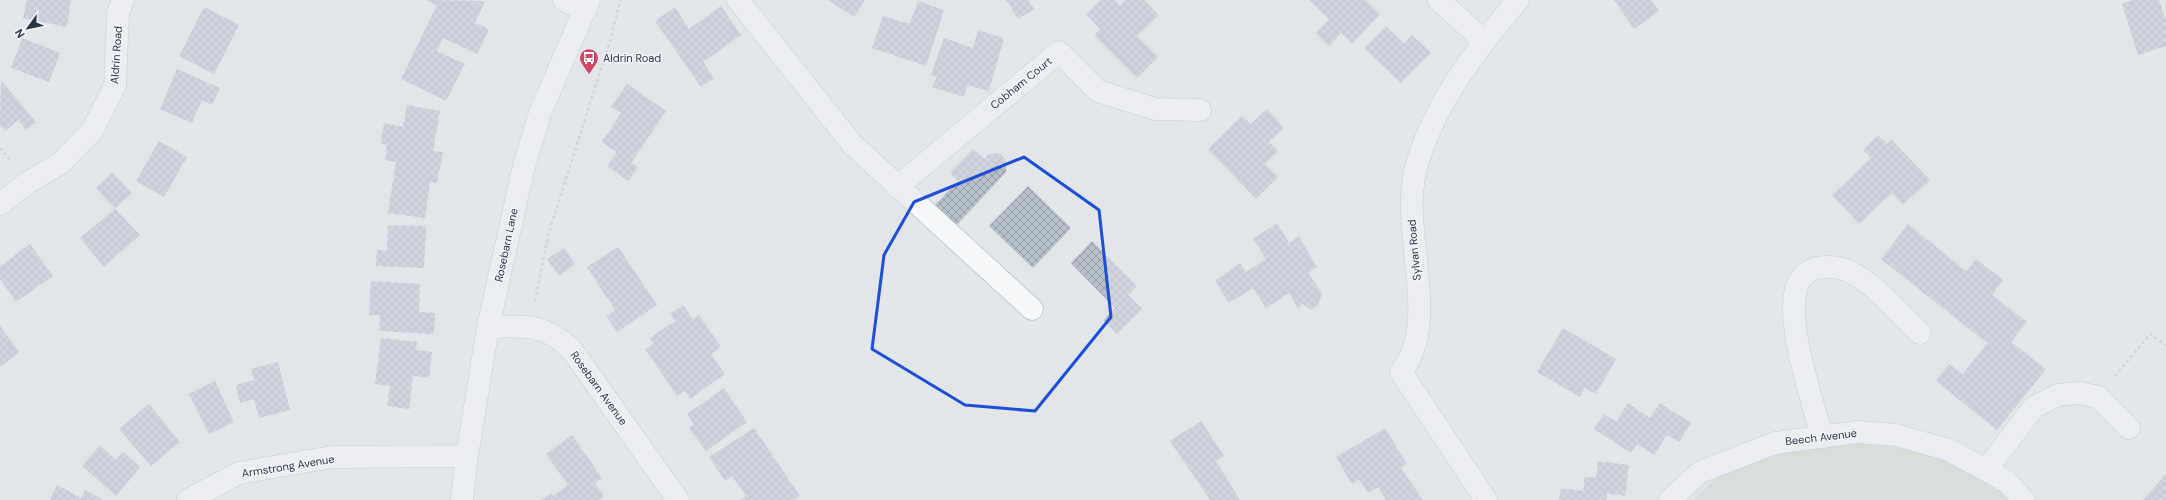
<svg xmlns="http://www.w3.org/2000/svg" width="2166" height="500" font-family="'DM Sans',sans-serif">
<defs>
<pattern id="building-cross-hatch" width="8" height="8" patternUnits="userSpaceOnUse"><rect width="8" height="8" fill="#b9c0c8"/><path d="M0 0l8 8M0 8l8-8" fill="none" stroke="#979da4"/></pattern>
</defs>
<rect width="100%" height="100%" fill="#e2e6eb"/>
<path fill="#c9d5c3" d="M1850 437 1950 459 1994 483 2012 500H1694L1722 472 1777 454Z"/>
<path fill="url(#building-cross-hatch)" d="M27 0H71L67 27 23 18Z
M426 0 485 1 475 23 489 29 477 54 443 38 437 51 465 64 446 101 401 79 437 5Z
M828 0H865L854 17Z
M1006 0H1028L1034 9 1018 19Z
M1100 0H1114L1120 6 1126 0H1144L1159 15 1137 36 1158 57 1137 78 1094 35 1100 29 1086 14Z
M1309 0H1365L1380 14 1352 44 1341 33 1329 46 1316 33 1329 19Z
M1614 0H1651L1659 11 1634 29Z
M2132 0H2159L2166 22V46L2138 55 2122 4Z
M918 1 944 10 926 66 872 48 883 16 910 24Z
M721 6 741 35 703 62 714 78 701 87 655 21 675 7 689 29Z
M204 7 239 25 214 74 179 56Z
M1386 26 1404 44 1412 35 1431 53 1401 83 1364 48Z
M978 30 1004 38 989 91 967 85 964 97 932 87 937 77 931 75 944 38 973 48Z
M22 38 60 53 49 82 11 68Z
M177 69 220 88 212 105 202 100 192 123 160 109Z
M1 80 36 122 26 130 18 120 5 131 0 125Z
M627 84 666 111 631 163 638 167 628 181 607 166 617 152 602 142 621 113 611 107Z
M407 105 440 111 433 151 443 152 437 183 430 182 425 218 388 213 396 162 385 160 387 145 381 144 384 123 403 127Z
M1267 109 1284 128 1269 142 1278 151 1265 164 1278 177 1256 199 1208 149 1242 116 1251 124Z
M1878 135 1887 144 1892 140 1930 180 1903 205 1892 193 1859 224 1832 195 1871 158 1863 150Z
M159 141 187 157 164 197 136 181Z
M973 149 984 159 989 154 1000 153 1006 160V172L954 228 932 208 958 181 950 173Z
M112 172 132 193 115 209 96 188Z
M1028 186 1071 228 1033 268 989 226Z
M115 209 140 235 104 267 80 238Z
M1277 223 1289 243 1299 236 1317 267 1308 273 1322 293 1318 305 1311 310 1303 304 1298 308 1289 293 1266 308 1253 288 1229 303 1215 281 1240 263 1246 272 1266 259 1253 239Z
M1908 224 1966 271 1976 259 2003 280 1992 295 2027 322 2011 342 2046 369 1997 430 1936 381 1949 364 1963 374 1987 343 1881 259Z
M388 225 426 226 424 268 376 266 377 250H387Z
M1092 241 1137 286 1128 295 1142 309 1117 334 1104 320 1115 308 1071 263Z
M30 244 53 276 16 302 0 279V266Z
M618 247 657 305 617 332 606 316 615 310 587 267Z
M564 248 575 264 559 276 547 259Z
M371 281 420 284 419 312 435 313 434 334 379 331 380 315H369Z
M683 305 693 319 699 315 721 347 711 354 725 374 690 399 685 391 677 396 645 349 654 343 650 338 675 321 670 314Z
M0 326 19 352 0 367Z
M1563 328 1616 359 1596 394 1585 388 1580 397 1537 372Z
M381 338 417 342 416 350 432 352 429 378 413 376 409 409 387 406 390 386 375 384Z
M278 362 290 410 259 418 254 399 240 403 236 385 254 380 251 369Z
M215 381 234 422 209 434 189 394Z
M724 388 747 422 706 451 689 428 694 424 687 414Z
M1628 403 1650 418 1660 403 1691 423 1679 442 1667 435 1654 455 1637 444 1631 453 1594 429 1604 414 1616 422Z
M149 404 180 442 151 466 119 429Z
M1201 421 1224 456 1216 461 1240 500H1210L1170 441Z
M754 428 800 496 794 500H740L746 496 732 476 725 481 709 457Z
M1385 428 1407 464 1401 468 1423 500H1386L1378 487 1368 493 1359 479 1352 484 1336 457Z
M572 435 602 478 595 483 604 496 599 500H541L551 493 553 496 568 485 546 454Z
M100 445 116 460 123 452 140 467 116 496 82 466Z
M1598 461 1629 465 1625 496 1607 493V500H1559L1561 488 1583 491 1585 477 1596 478Z
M2166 474V500H2143Z
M57 485 81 498 85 490 104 500H50Z"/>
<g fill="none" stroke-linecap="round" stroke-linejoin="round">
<defs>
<path id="minor" d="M564 0 585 11
M738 0 852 144 1032 309
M1439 0 1484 41
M897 187 1059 52 1098 91 1155 109 1200 110
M0 204 27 183 61 163 92 131 115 86 118 13 123 0
M488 327C525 326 544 323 572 350L678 500
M1822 437C1812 398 1785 323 1797 286 1799 278 1809 270 1816 268 1829 266 1843 267 1854 274 1879 288 1899 314 1920 333
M1986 470 2034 407 2058 395 2080 393 2098 397 2129 428
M188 500 239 473 332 457 467 456
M462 500 467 456 488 327 523 170 540 113 589 0
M1486 500 1401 372C1442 321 1399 231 1416 168 1433 104 1477 49 1518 0
M1670 500 1700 472 1775 443 1857 432 1896 435 1949 450 2006 481 2024 500"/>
</defs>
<use href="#minor" stroke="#a7adb5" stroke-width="23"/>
<path stroke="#bcc1c6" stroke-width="2.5" stroke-dasharray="3 3" stroke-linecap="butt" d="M0 148 11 162
M535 301 549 232 611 38 620 0
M2115 376 2150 334 2166 345"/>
<use href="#minor" stroke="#f5f7f9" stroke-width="22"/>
</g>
<path d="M0 0H2166V500H0ZM1024 157 1099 210 1111 317 1035 411 965 405 872 349 884 255 914 202Z" fill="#e2e6eb" fill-opacity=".55" fill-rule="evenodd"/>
<path fill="none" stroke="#1d4ed8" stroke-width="3" stroke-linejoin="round" d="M1024 157 1099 210 1111 317 1035 411 965 405 872 349 884 255 914 202Z"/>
<defs>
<symbol id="bus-pin" viewBox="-11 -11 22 30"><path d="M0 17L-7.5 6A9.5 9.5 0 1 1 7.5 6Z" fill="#d04766" stroke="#f2f5f8"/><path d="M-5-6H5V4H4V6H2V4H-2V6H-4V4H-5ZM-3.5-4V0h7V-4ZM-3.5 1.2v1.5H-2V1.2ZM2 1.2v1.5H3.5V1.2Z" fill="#fff"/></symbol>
</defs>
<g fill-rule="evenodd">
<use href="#bus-pin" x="578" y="47" width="22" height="30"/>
</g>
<g text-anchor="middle" stroke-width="3" stroke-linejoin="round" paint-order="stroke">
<g font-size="11" fill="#2a3543" stroke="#f2f5f8">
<text transform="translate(116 55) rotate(-86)" y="4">Aldrin Road</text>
<text transform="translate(1021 83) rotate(-39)" y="4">Cobham Court</text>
<text transform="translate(506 245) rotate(-78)" y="4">Rosebarn Lane</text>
<text transform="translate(1414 250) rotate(-95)" y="4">Sylvan Road</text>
<text transform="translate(599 388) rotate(54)" y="4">Rosebarn Avenue</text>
<text transform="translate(1821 437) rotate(-7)" y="4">Beech Avenue</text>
<text transform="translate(288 466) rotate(-9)" y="4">Armstrong Avenue</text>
</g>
<g font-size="11" fill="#2a3543" stroke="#f2f5f8" text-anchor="start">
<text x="603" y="62">Aldrin Road</text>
</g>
</g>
<g transform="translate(28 28) rotate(237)" stroke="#f2f5f8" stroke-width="3" paint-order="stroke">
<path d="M0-3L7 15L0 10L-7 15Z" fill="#2a3543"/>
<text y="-6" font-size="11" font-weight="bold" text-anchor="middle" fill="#2a3543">N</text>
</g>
</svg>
